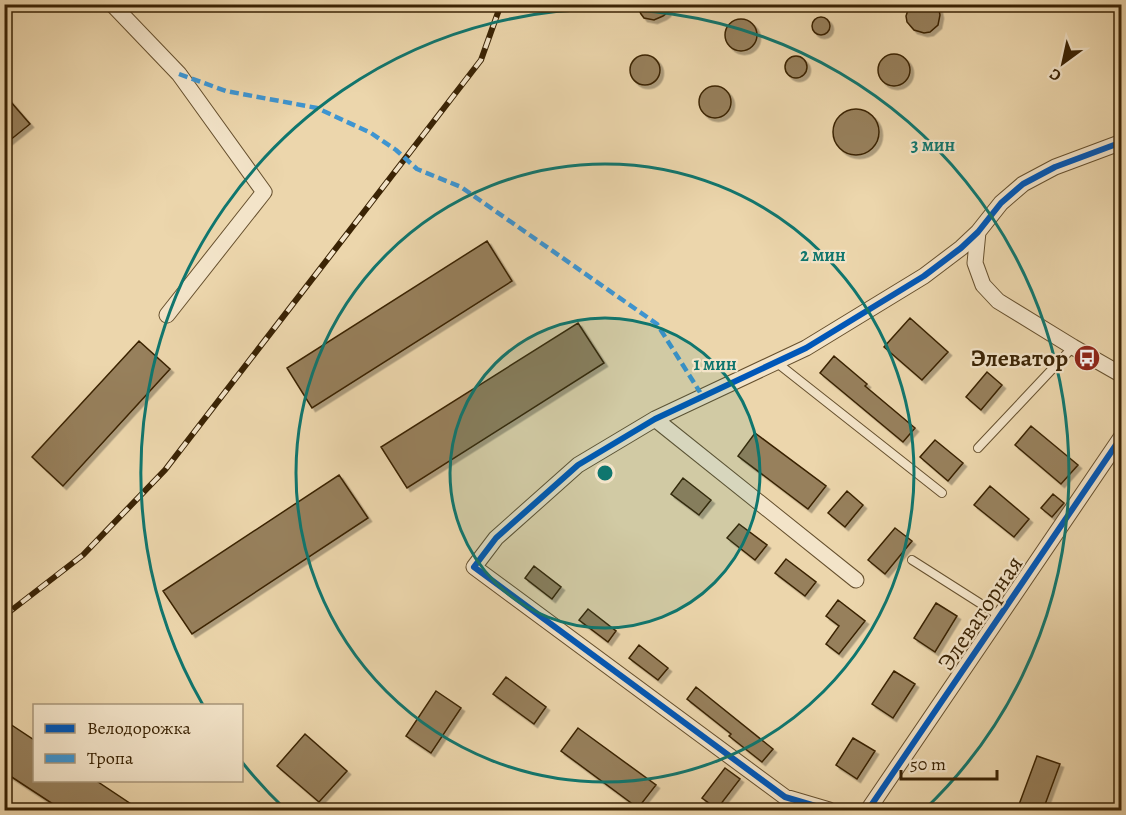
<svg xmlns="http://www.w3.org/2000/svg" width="1126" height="815" font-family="Alegreya,serif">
<defs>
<filter id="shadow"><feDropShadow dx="3.5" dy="3.5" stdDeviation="0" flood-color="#0004"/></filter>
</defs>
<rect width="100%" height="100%" fill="#ecd6ac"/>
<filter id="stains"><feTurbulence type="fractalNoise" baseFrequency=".00333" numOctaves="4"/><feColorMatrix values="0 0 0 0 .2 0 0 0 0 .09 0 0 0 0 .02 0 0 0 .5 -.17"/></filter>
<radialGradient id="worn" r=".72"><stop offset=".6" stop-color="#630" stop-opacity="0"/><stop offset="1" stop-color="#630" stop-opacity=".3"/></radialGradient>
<path fill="#97805b" stroke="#3a2304" stroke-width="1.5" filter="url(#shadow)" d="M636 4H670L667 13 663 16 654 20 644 18 641 14Z
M910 4H936L939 10 940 15 938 25 930 32 924 33 914 30 907 22 906 16Z
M812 26a9 9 0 1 1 18 0a9 9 0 1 1-18 0Z
M725 35a16 16 0 1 1 32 0a16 16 0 1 1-32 0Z
M878 70a16 16 0 1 1 32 0a16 16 0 1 1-32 0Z
M630 70a15 15 0 1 1 30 0a15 15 0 1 1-30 0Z
M785 67a11 11 0 1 1 22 0a11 11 0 1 1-22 0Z
M699 102a16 16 0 1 1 32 0a16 16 0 1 1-32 0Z
M4 94 30 124 4 145Z
M833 132a23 23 0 1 1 46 0a23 23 0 1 1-46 0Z
M487 241 512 281 312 408 287 368Z
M910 318 948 352 922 380 884 347Z
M578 323 604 363 407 488 381 447Z
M139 341 170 369 63 486 32 457Z
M834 356 867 384 865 386 915 428 903 442 820 373Z
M987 372 1002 385 981 410 966 397Z
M1031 426 1078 465 1061 484 1015 445Z
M755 433 826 486 808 509 738 456Z
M935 440 963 463 948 481 920 457Z
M339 475 368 518 192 634 163 591Z
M683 478 711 500 699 515 671 494Z
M990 486 1029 519 1014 537 974 505Z
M847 491 863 505 845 527 828 513Z
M1053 494 1064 503 1052 517 1041 508Z
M739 524 767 545 755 560 727 538Z
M895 528 912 541 885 574 868 560Z
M786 559 816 582 805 596 775 573Z
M534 566 561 587 552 599 525 578Z
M838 600 865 621 839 654 826 644 839 626 826 616Z
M936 603 957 616 935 652 914 638Z
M588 609 616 631 608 642 579 620Z
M639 645 668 668 658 680 629 658Z
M894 671 915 684 893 718 872 704Z
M506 677 546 707 534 724 493 694Z
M696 687 773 749 762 762 729 736 731 734 687 699Z
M436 691 461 708 431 753 406 736Z
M4 720 34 740V780H95L140 810H62L4 772Z
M578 728 656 785 638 808 561 751Z
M305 734 347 771 319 802 277 766Z
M853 738 875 751 857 779 836 765Z
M1037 756 1060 764 1043 810H1017Z
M725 768 740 779 717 809 702 798Z"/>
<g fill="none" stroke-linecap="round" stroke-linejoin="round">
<defs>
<path id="lane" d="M776 362 942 493
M978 448 1073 347
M912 560 1000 616"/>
<path id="street" d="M112 4 179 74 264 192 167 315
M978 232 975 263 983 285 998 301 1073 347 1122 375
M655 419 856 580
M829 810 785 797 474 567 496 538 578 465 655 419 806 348 924 276 961 248 978 232 1001 203 1023 184 1055 167 1122 142
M868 810 1122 436"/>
</defs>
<use href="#lane" stroke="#66502e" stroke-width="10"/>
<use href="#street" stroke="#66502e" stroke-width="17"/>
<use href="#lane" stroke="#f3e4c9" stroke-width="8"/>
<use href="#street" stroke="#f3e4c9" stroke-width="15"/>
<defs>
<path id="rail" d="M4 616 83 555 165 470 481 60 501 4"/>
</defs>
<use href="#rail" stroke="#3a2304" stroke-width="6"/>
<use href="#rail" stroke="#f3e4c9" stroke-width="4" stroke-dasharray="11" stroke-linecap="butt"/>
<path stroke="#3e95d1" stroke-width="4.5" stroke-dasharray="9 4.5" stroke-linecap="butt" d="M179 74 226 91 317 108 371 133 396 150 417 169 461 187 657 324 703 397"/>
<defs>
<path id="cycleway" d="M829 810 785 797 474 567 496 538 578 465 655 419 806 348 924 276 961 248 978 232 1001 203 1023 184 1055 167 1122 142
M868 810 1122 436"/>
</defs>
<use href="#cycleway" stroke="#f3e4c9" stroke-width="10"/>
<use href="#cycleway" stroke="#0057b8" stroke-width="6"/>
</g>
<circle cx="605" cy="473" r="155" fill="#0f766e" fill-opacity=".12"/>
<g fill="none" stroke="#0f766e" stroke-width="3">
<circle cx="605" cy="473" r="155"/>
<circle cx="605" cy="473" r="309"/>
<path d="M286 810A464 464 0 0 1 242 762M203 705A464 464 0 1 1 924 810"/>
</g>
<defs>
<symbol id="bus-disc" viewBox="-11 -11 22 22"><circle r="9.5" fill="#8f2418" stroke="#f3e4c9"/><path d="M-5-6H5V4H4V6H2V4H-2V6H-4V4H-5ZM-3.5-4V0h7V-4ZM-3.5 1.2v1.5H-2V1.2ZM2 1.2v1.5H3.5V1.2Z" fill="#fff"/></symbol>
</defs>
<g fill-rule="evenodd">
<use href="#bus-disc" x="1072" y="343" width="30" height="30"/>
</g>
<g text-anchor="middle" stroke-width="4.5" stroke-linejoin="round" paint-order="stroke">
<g font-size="24" font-weight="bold" fill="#3a2304" stroke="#f3e4c9" text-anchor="end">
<text x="1068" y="366">Элеватор</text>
</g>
<g font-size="24" fill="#3a2304" stroke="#f3e4c9">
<text transform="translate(980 613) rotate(-56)" y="8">Элеваторная</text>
</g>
</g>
<circle cx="605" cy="473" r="9" fill="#0f766e" stroke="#f3e4c9" stroke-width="3"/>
<g font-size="18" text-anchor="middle" font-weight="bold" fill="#0f766e" stroke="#f3e4c9" stroke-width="4.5" stroke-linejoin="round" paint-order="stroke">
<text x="933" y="151">3 мин</text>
<text x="823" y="261">2 мин</text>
<text x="715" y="370">1 мин</text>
</g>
<rect width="1126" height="815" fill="none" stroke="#ecd6ac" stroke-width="24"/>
<rect x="6" y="6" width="1114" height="803" fill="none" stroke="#3a2304" stroke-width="3"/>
<rect x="12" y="12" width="1102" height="791" fill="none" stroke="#3a2304" stroke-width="1.5"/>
<rect x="33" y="704" width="210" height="78" fill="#f3e4c9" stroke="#a9977a" stroke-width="1.5"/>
<rect x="45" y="724" width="30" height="9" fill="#0057b8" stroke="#a9977a" stroke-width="1.5"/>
<text x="87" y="734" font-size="18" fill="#3a2304">Велодорожка</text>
<rect x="45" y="754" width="30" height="9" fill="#3e95d1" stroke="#a9977a" stroke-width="1.5"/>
<text x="87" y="764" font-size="18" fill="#3a2304">Тропа</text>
<g transform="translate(1063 63) rotate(213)" stroke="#f3e4c9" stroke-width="4.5" paint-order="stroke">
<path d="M0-4.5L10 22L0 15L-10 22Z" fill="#3a2304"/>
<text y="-9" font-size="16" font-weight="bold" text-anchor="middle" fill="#3a2304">С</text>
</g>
<path d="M901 770v9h96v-9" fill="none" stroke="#3a2304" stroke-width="3"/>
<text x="910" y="770" font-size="18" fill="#3a2304" stroke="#f3e4c9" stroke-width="4.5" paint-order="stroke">50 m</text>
<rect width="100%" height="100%" filter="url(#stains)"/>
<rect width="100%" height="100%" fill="url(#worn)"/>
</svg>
